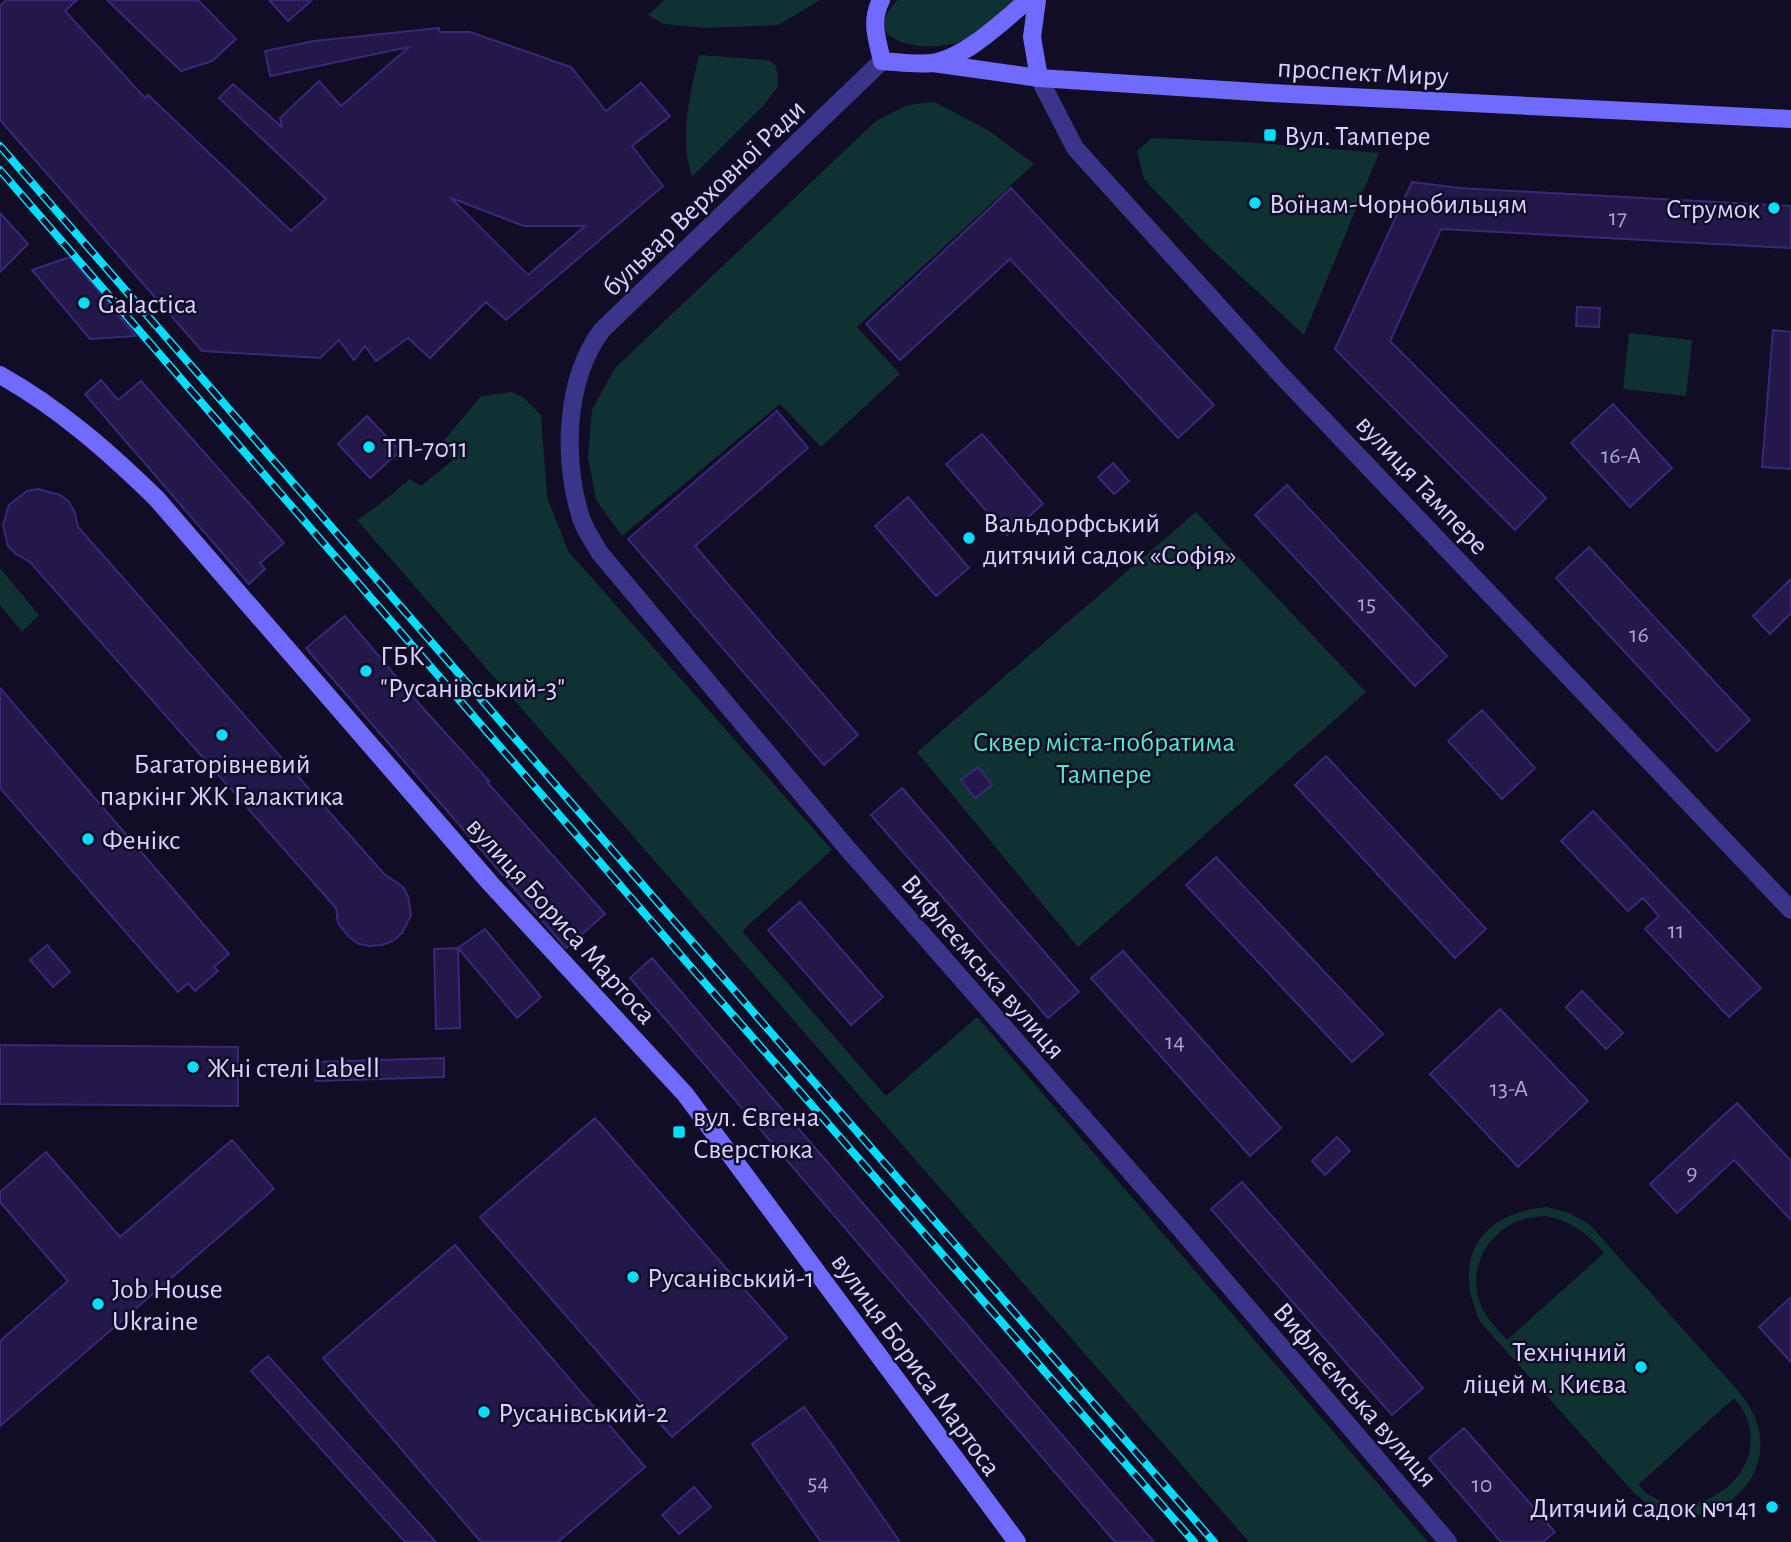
<svg xmlns="http://www.w3.org/2000/svg" width="1791" height="1542" font-family="'Alegreya Sans',sans-serif">
<rect width="100%" height="100%" fill="#120d27"/>
<path fill="#103131" fill-rule="evenodd" d="M664 0H820L778 25 706 28 664 24 648 15Z
M898 0H1015C997 16 981 34 959 42 929 53 853 44 898 0Z
M699 55 769 60 776 66 778 77 777 88 763 106 692 177C679 136 690 96 699 55Z
M934 102 988 130 1034 164 857 327 900 374 821 447 780 404 622 536 596 500 588 457 592 410 615 368 876 121 908 105Z
M1152 138 1244 142 1379 153 1304 335 1206 244 1144 179 1137 151Z
M1629 333 1692 340 1686 396 1623 389Z
M512 392 524 398 541 415 547 497 568 551 832 850 742 931 886 1096 977 1017 1428 1542H1249L357 520 380 504 410 479 421 486 453 460 438 448 481 396Z
M1196 512 1366 692 1078 947 917 752Z
M0 568 39 615 22 632 0 605Z
M1547 1207 1570 1213 1590 1225 1740 1393C1749 1405 1756 1416 1759 1431 1771 1489 1703 1536 1652 1507 1646 1504 1641 1498 1635 1494L1481 1323C1451 1261 1478 1213 1547 1207ZM1545 1216C1572 1221 1587 1233 1604 1253L1507 1340C1496 1328 1484 1316 1479 1300 1468 1266 1490 1229 1524 1219 1530 1217 1538 1217 1545 1216ZM1734 1398C1791 1463 1690 1542 1638 1485Z"/>
<path fill="#231849" stroke="#392877" stroke-width="2" fill-rule="evenodd" d="M6 0H77L65 11 145 98 148 95 291 231 326 199 219 98 233 84 282 127 280 118 319 81 341 106 409 47 270 76 265 51 314 41 439 28 440 32H470L571 67 606 111 641 83 670 116 632 146 663 186 506 320 486 302 430 358 408 338 376 361 365 346 354 360 339 340 320 358 202 351 0 120V6ZM451 198 524 226H585L528 275Z
M107 0H198L236 39 212 61 181 71Z
M269 0H312L288 21Z
M1412 182 1459 188 1791 206V248L1441 229 1390 341 1546 498 1515 530 1335 349Z
M1011 188 1214 405 1178 438 1010 259 900 360 866 324Z
M0 213 28 244 0 272Z
M70 257 136 336 90 339 32 270Z
M1577 307 1600 308 1599 327 1576 326Z
M1773 330 1791 332V469L1762 467Z
M101 380 118 400 141 381 284 543 260 563 265 569 249 584 85 394Z
M1613 404 1672 468 1630 507 1571 443Z
M777 411 808 448 695 546 858 735 824 765 628 539Z
M367 416 400 451 370 478 338 444Z
M982 434 1043 504 1007 535 946 464Z
M1113 463 1129 481 1114 494 1098 477Z
M1287 485 1447 656 1415 686 1255 515Z
M38 489 60 495 69 502 75 513 78 527 384 874 403 887 408 896 411 915 402 933 393 941 382 945 370 946 359 944 349 937 338 923 336 908 30 562 16 554 8 546 3 525 9 505 27 491Z
M908 497 969 568 936 596 875 526Z
M1589 547 1750 720 1717 751 1556 578Z
M1791 579V613L1770 634 1753 616Z
M345 616 421 706 489 781 487 782 605 914 566 948 306 648Z
M0 688 229 954 214 967 218 971 195 991 188 983 178 992 0 788Z
M1482 710 1535 768 1502 799 1448 741Z
M1326 756 1486 929 1455 958 1295 785Z
M978 767 992 785 975 798 961 780Z
M902 788 1079 992 1048 1018 871 815Z
M1593 811 1761 988 1729 1017 1645 929 1659 916 1643 898 1628 911 1561 841Z
M1216 857 1383 1034 1352 1062 1186 885Z
M800 902 883 997 851 1025 768 930Z
M485 929 541 997 517 1018 458 948Z
M47 945 70 972 53 987 30 960Z
M458 948 460 1028 436 1029 434 949Z
M1123 951 1281 1128 1250 1156 1091 978Z
M652 958 1154 1542H1115L630 978Z
M1582 991 1623 1033 1606 1049 1566 1007Z
M1500 1009 1588 1101 1518 1167 1430 1074Z
M0 1045 238 1047V1106L0 1104Z
M444 1058V1077L315 1081V1062Z
M1737 1103 1791 1161V1220L1734 1160 1677 1213 1650 1184Z
M595 1118 787 1338 672 1437 480 1217Z
M1337 1137 1350 1151 1325 1175 1312 1161Z
M232 1140 274 1189 0 1426V1341L68 1281 0 1202V1192L46 1152 120 1237Z
M1242 1182 1423 1388 1392 1415 1211 1209Z
M455 1245 645 1467 558 1542H481L323 1358Z
M1791 1297V1362L1759 1327Z
M268 1356 436 1542H405L251 1371Z
M804 1407 832 1445 900 1542H821L752 1444Z
M1464 1428 1555 1532 1543 1542H1501L1429 1458Z
M694 1487 711 1507 679 1534 662 1515Z"/>
<g fill="none" stroke-linecap="round" stroke-linejoin="round">
<path stroke="#3a3589" stroke-width="18" d="M882 61 602 330C564 381 563 460 581 518 585 530 593 541 599 552L847 848 1178 1226 1448 1542
M1039 78 1075 148 1280 374 1791 910"/>
<path stroke="#716aff" stroke-width="18" d="M881 0C870 22 877 38 882 61 898 62 916 65 932 63 964 59 1004 20 1028 0
M1037 0 1032 37 1039 78
M933 63 1039 78 1271 93 1791 119
M0 375C59 408 109 452 157 499L490 883 685 1094 1017 1542"/>
<defs>
<path id="rail" d="M0 146 1214 1542
M0 170 697 974 1194 1542"/>
</defs>
<use href="#rail" stroke="#00dffe" stroke-width="8"/>
<use href="#rail" stroke="#120d27" stroke-width="5" stroke-dasharray="16" stroke-linecap="butt"/>
</g>
<g fill="#00dffe" stroke="#120d27" stroke-width="2.5">
<rect x="1263" y="128" width="14" height="14" rx="3.5"/>
<circle cx="1255" cy="203" r="7"/>
<circle cx="1774" cy="208" r="7"/>
<circle cx="84" cy="303" r="7"/>
<circle cx="369" cy="447" r="7"/>
<circle cx="969" cy="538" r="7"/>
<circle cx="366" cy="671" r="7"/>
<circle cx="222" cy="735" r="7"/>
<circle cx="88" cy="839" r="7"/>
<circle cx="193" cy="1067" r="7"/>
<rect x="672" y="1125" width="14" height="14" rx="3.5"/>
<circle cx="633" cy="1277" r="7"/>
<circle cx="98" cy="1304" r="7"/>
<circle cx="1641" cy="1367" r="7"/>
<circle cx="484" cy="1412" r="7"/>
<circle cx="1772" cy="1507" r="7"/>
</g>
<g text-anchor="middle" stroke-width="5" stroke-linejoin="round" paint-order="stroke">
<g font-size="24" fill="#aca4d2">
<text x="1618" y="225">17</text>
<text x="1621" y="463">16-А</text>
<text x="1367" y="611">15</text>
<text x="1639" y="642">16</text>
<text x="1676" y="938">11</text>
<text x="1175" y="1049">14</text>
<text x="1509" y="1096">13-А</text>
<text x="1692" y="1180">9</text>
<text x="818" y="1490">54</text>
<text x="1482" y="1492">10</text>
</g>
<g font-size="28" fill="#d9d3ff" stroke="#120d27">
<text transform="translate(1363 71) rotate(3)" y="10">проспект Миру</text>
<text transform="translate(703 197) rotate(-44)" y="10">бульвар Верховної Ради</text>
<text transform="translate(1423 484) rotate(47)" y="10">вулиця Тампере</text>
<text transform="translate(562 920) rotate(48)" y="10">вулиця Бориса Мартоса</text>
<text transform="translate(984 966) rotate(49)" y="10">Вифлеємська вулиця</text>
<text transform="translate(917 1364) rotate(54)" y="10">вулиця Бориса Мартоса</text>
<text transform="translate(1356 1394) rotate(49)" y="10">Вифлеємська вулиця</text>
</g>
<g font-size="28" fill="#d9d3ff" stroke="#120d27" text-anchor="start">
<text x="1284" y="145">Вул. Тампере</text>
<text x="1269" y="213">Воїнам-Чорнобильцям</text>
<text x="1760" y="218" text-anchor="end">Струмок</text>
<text x="98" y="313">Galactica</text>
<text x="383" y="457">ТП-7011</text>
<text x="983" y="532">Вальдорфський<tspan x="983" dy="32">дитячий садок «Софія»</tspan></text>
<text x="380" y="665">ГБК<tspan x="380" dy="32">"Русанівський-3"</tspan></text>
<text x="222" y="773" text-anchor="middle">Багаторівневий<tspan x="222" dy="32">паркінг ЖК Галактика</tspan></text>
<text x="102" y="849">Фенікс</text>
<text x="207" y="1077">Жні стелі Labell</text>
<text x="693" y="1126">вул. Євгена<tspan x="693" dy="32">Сверстюка</tspan></text>
<text x="647" y="1287">Русанівський-1</text>
<text x="112" y="1298">Job House<tspan x="112" dy="32">Ukraine</tspan></text>
<text x="1627" y="1361" text-anchor="end">Технічний<tspan x="1627" dy="32">ліцей м. Києва</tspan></text>
<text x="498" y="1422">Русанівський-2</text>
<text x="1758" y="1517" text-anchor="end">Дитячий садок №141</text>
</g>
<g font-size="28" fill="#55e9c7" stroke="#120d27">
<text x="1104" y="751">Сквер міста-побратима<tspan x="1104" dy="32">Тампере</tspan></text>
</g>
</g>
</svg>
